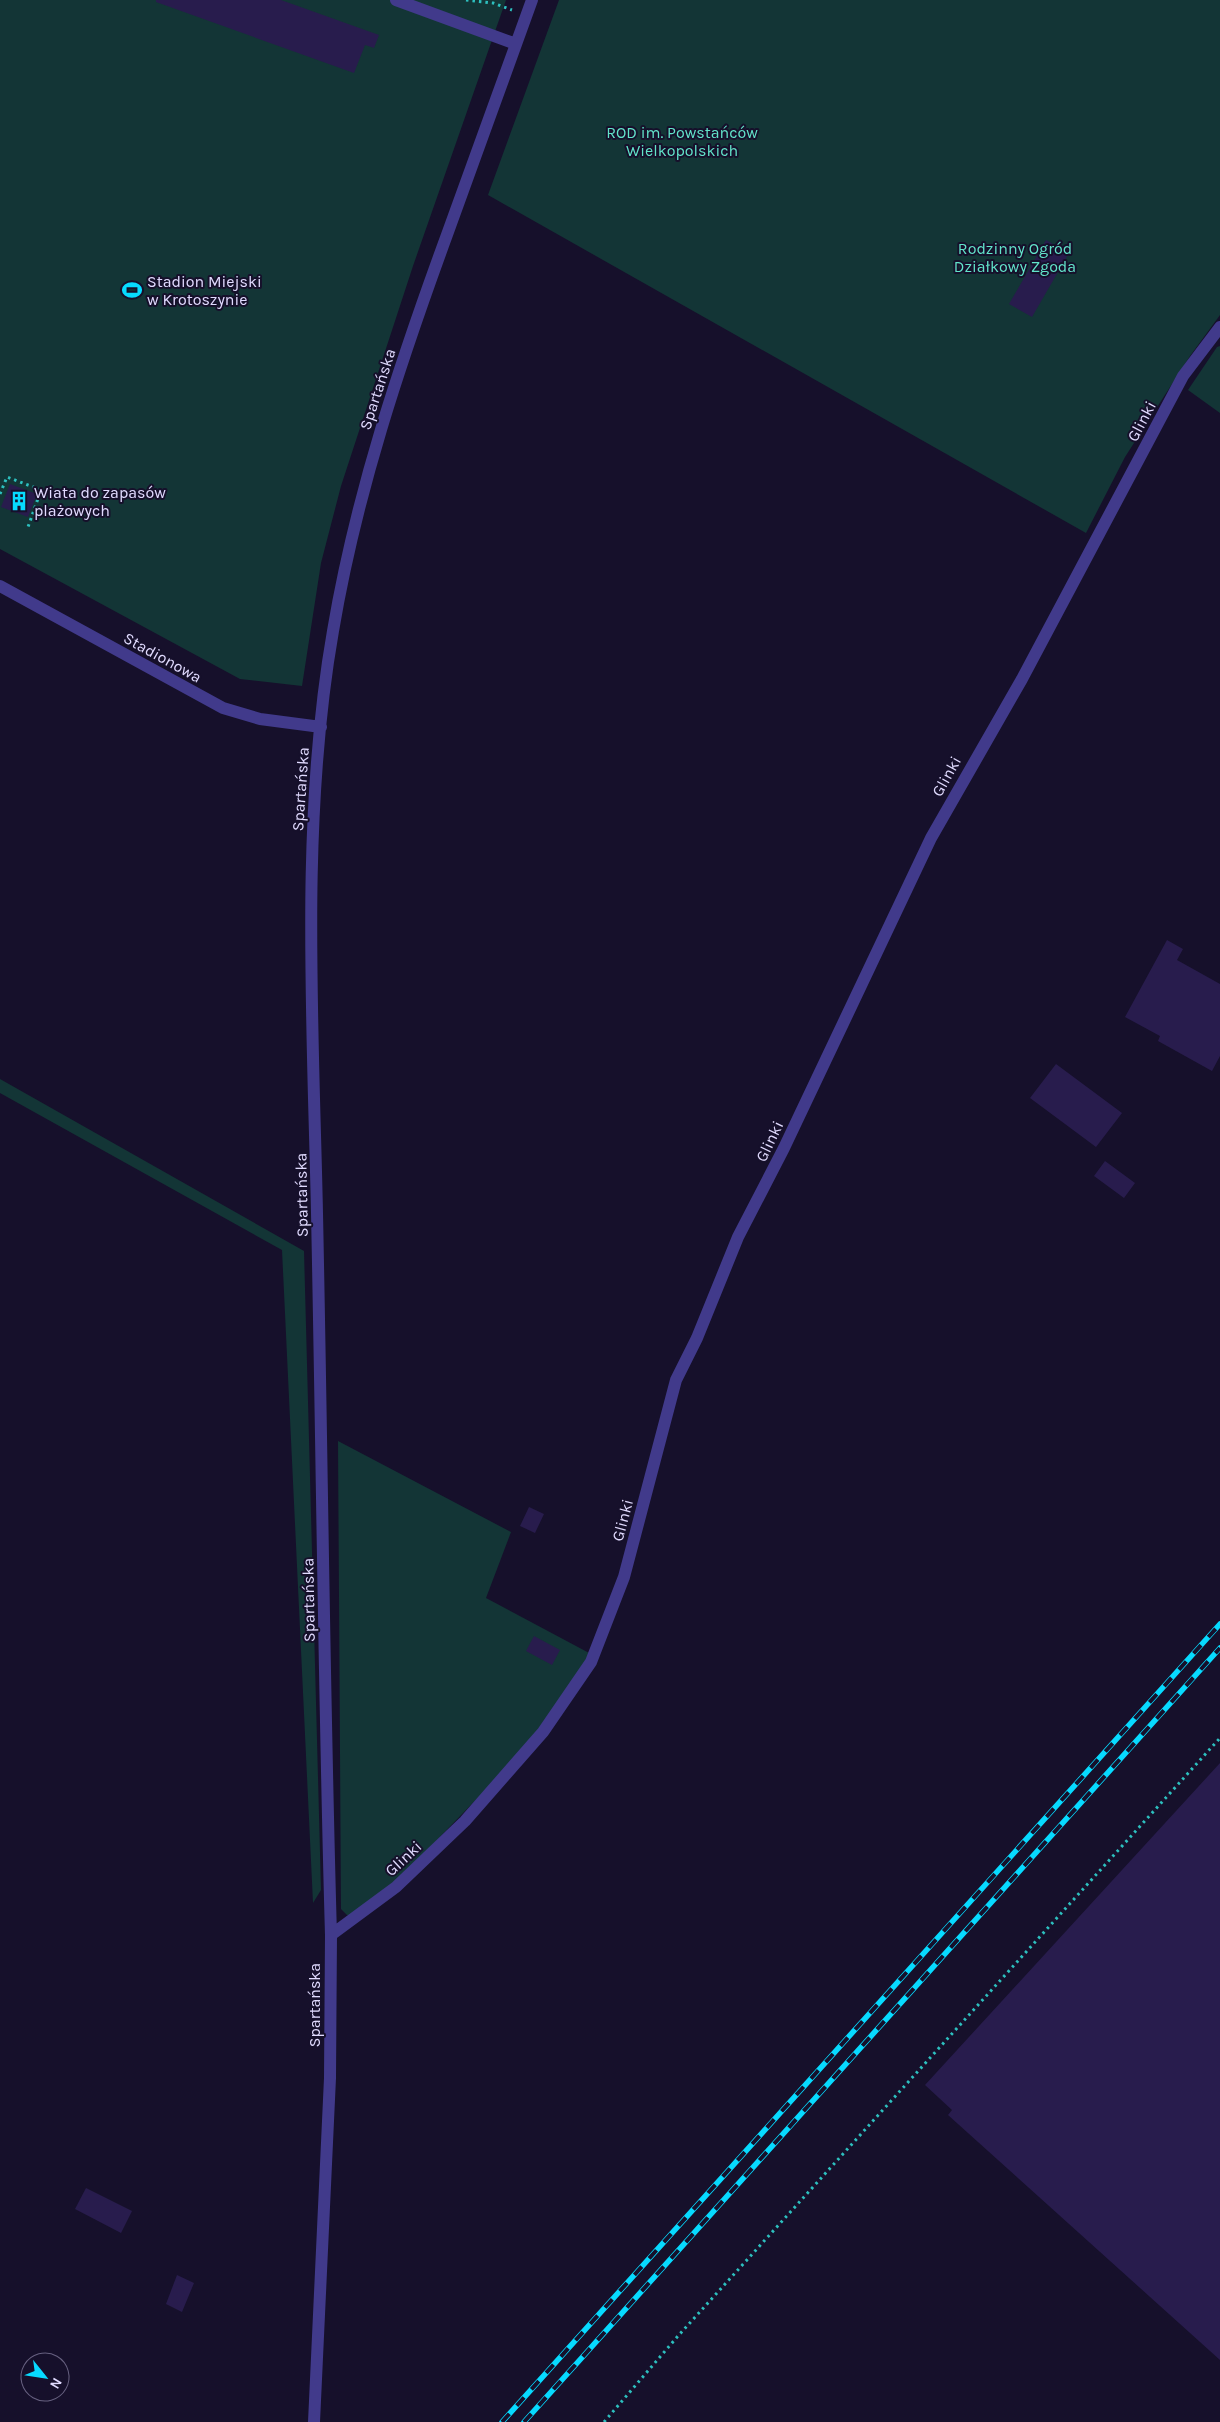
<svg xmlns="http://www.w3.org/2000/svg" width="1220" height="2422" font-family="Karla,sans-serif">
<rect width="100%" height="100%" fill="#16102b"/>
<path fill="#133536" d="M0 0H506L413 266 341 486 321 563 302 686 240 679 0 549Z
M559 0H1220V315L1190 356 1125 457 1086 533 488 195Z
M1220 346V413L1188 390 1217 347Z
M0 1079 304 1251 321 1890 313 1903 282 1250 0 1093Z
M338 1441 511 1532 486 1598 591 1654 529 1742 495 1780 403 1875 350 1915H347L341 1909Z"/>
<path fill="#281c4d" d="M156 0H281L379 35 374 48 365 45 354 73 156 2Z
M1046 240 1069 253 1032 317 1009 304Z
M10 484 37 494 28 517 1 507Z
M1167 940 1183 949 1177 960 1220 984V1056L1212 1071 1158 1041 1160 1036 1125 1017Z
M1056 1064 1122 1113 1096 1147 1030 1098Z
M1105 1161 1135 1183 1124 1198 1094 1176Z
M529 1507 544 1514 535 1533 520 1526Z
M534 1636 560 1650 552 1665 526 1651Z
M1220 1763V2360L948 2115 952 2110 925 2085Z
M86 2188 132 2211 121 2233 75 2209Z
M177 2275 194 2283 182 2312 166 2304Z"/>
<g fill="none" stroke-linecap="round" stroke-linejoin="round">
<path stroke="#2dc0bf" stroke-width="3" stroke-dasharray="2.5 4" stroke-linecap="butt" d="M466 0 493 3 512 10
M0 494 7 477 41 490 28 527
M604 2422 678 2336 1220 1738"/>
<path stroke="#413a8b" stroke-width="12" d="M396 0 516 44
M0 586 223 708 260 719 321 727
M331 1935 396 1887 465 1821 543 1732 591 1662 624 1577 676 1380 697 1338 738 1237 784 1148 931 838 1022 679 1183 376 1220 327
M314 2422 330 2078 331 1935C324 1695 322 1454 317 1213 313 1023 300 819 333 631 356 494 400 363 448 232 476 155 504 77 532 0"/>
<defs>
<path id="rail" d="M502 2422 1220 1624
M524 2422 1220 1648"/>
</defs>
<use href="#rail" stroke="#07daff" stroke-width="5.5"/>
<use href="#rail" stroke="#16102b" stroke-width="4" stroke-dasharray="11" stroke-linecap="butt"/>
</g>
<defs>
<symbol id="stadium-bare" viewBox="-9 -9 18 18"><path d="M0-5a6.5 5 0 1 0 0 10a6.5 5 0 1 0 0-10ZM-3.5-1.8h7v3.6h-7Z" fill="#07daff" stroke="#16102b" stroke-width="2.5" paint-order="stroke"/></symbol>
<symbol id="building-bare" viewBox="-9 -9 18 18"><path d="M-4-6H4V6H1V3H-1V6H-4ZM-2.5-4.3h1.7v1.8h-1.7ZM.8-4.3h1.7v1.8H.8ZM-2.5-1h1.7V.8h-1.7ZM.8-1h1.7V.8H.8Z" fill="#07daff" stroke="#16102b" stroke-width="2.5" paint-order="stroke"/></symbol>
</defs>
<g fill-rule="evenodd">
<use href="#stadium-bare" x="118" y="276" width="28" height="28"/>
<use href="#building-bare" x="5" y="487" width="28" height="28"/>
</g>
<g text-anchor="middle" stroke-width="4" stroke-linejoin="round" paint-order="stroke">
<g font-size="16" fill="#62e4ca" stroke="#16102b">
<text x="682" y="138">ROD im. Powstańców<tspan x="682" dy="18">Wielkopolskich</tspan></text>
<text x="1015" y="254">Rodzinny Ogród<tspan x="1015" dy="18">Działkowy Zgoda</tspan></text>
</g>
<g font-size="16" fill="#e1dbff" stroke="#16102b" text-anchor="start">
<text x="147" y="287">Stadion Miejski<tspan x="147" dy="18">w Krotoszynie</tspan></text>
<text x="34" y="498">Wiata do zapasów<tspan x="34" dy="18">plażowych</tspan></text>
</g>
<g font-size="16" fill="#e1dbff" stroke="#16102b">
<text transform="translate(377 389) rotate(-72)" y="6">Spartańska</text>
<text transform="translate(1141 421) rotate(-62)" y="6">Glinki</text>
<text transform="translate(163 657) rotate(29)" y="6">Stadionowa</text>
<text transform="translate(946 776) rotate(-61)" y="6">Glinki</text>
<text transform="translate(300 789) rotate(-86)" y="6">Spartańska</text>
<text transform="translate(769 1141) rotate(-64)" y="6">Glinki</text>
<text transform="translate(301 1195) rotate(-91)" y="6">Spartańska</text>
<text transform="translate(622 1520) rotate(-75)" y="6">Glinki</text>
<text transform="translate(308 1600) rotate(-91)" y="6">Spartańska</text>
<text transform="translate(403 1858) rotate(-43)" y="6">Glinki</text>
<text transform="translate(314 2005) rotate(-90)" y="6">Spartańska</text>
</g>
</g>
<g transform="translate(45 2377) rotate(120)"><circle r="24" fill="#16102b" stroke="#676180"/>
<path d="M0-4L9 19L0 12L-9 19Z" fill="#07daff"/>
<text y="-8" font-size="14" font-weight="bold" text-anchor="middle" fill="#e1dbff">N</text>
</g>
</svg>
